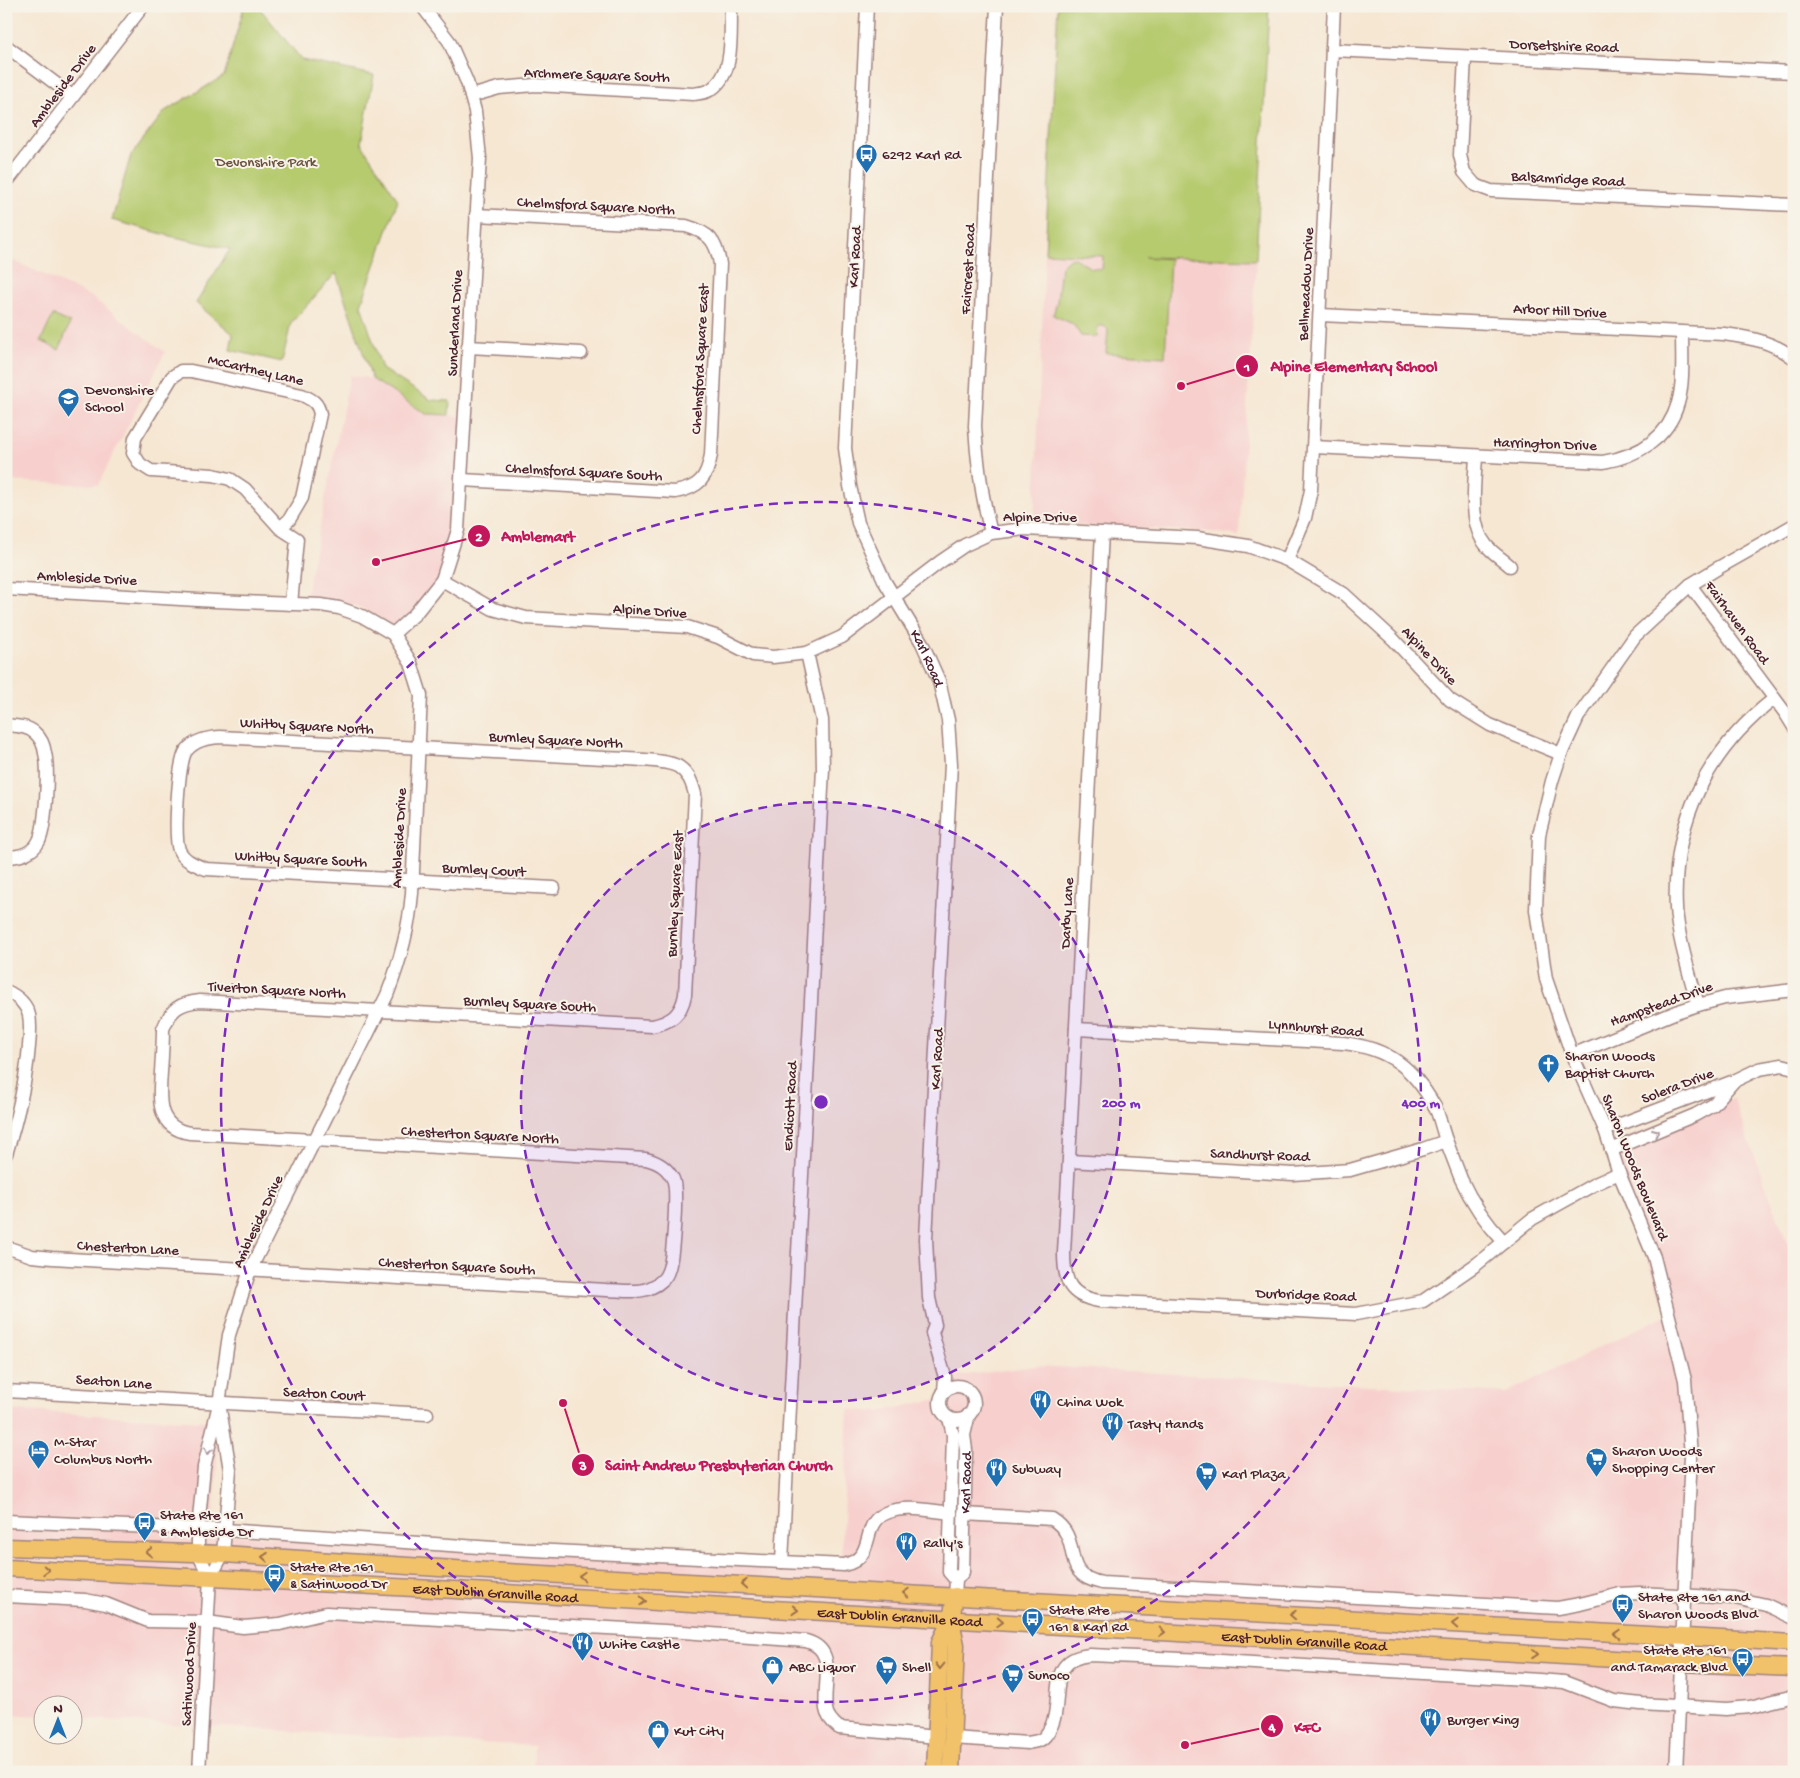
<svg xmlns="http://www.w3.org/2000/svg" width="1800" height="1778" font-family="'Gochi Hand',sans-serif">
<rect width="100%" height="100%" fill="#f7f3e8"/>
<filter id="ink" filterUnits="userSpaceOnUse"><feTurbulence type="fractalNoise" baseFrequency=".02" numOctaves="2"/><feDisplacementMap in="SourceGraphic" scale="10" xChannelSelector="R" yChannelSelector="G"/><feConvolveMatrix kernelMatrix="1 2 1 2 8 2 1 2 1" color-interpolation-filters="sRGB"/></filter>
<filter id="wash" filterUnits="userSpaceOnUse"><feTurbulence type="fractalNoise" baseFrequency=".0096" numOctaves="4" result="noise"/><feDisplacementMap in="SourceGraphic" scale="20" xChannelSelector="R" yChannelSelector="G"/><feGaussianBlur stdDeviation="1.12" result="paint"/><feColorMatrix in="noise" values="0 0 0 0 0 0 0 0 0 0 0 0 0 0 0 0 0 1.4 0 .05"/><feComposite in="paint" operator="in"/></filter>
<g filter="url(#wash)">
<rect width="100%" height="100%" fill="#f6e7d3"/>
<path fill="#f7d0ce" d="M1045 253 1256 260 1239 536 1213 532 1034 523Z
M6 257 90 296 165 352 98 485 6 481Z
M350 375 372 379 426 414 449 415 466 418 460 529 440 587 403 633 376 615 354 605 335 601 305 600Z
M1733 1098 1794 1261V1772H533L534 1746 73 1718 72 1706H42V1716L6 1714V1410L220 1422 212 1534 841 1565 848 1409 878 1412 952 1396 949 1377 1037 1366 1506 1393 1668 1314 1624 1194 1614 1188 1611 1142Z"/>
<path fill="#b6ca6e" stroke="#80744c" d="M241 6H258L302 60 374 75 361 143 398 200 361 305 382 369 431 400 450 401 449 415 426 414 372 379 336 273 291 323 282 362 230 350 233 334 196 303 230 249 170 236 112 220 131 155 165 111 224 76 243 11Z
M1058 6H1269L1256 260 1145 257 1170 259 1165 357 1106 353 1108 330 1104 326H1098L1097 337 1081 336 1073 324 1053 315 1057 302 1061 266 1067 260 1074 258 1091 268 1102 269 1103 256 1045 253Z
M53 315 70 323 59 350 41 341Z"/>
</g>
<g filter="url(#ink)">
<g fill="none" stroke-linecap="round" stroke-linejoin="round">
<defs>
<g id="minor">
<path id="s1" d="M867 6 845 448 850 486 858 523 885 582 922 643 939 681 948 720 951 764 926 1239 929 1298 935 1325 932 1333 945 1377 944 1391"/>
<path d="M6 46 72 96"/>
<path d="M1332 50 1794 72"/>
<path d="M1465 57 1460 155 1464 172 1475 185 1491 191 1794 205"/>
<path d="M471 96 499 88 535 85 693 94C698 93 704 93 708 91 736 77 730 33 731 6"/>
<path d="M6 183 143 6"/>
<path d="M1320 315 1724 334C1752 338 1771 341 1794 358"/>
<path d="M468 347 581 353"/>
<path d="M1314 447 1603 462C1637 456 1668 439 1678 403 1684 383 1682 354 1682 333"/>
<path d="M1476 456C1475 482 1468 524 1486 545 1492 553 1503 559 1510 566"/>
<path d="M462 480 675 492C699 488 707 478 711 455L720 264C716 241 710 233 686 226L476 215"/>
<path d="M280 528 289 520 302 498 320 414C318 403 313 400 302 395L191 371H181L172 377 135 438 133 453 140 464 151 471 213 475 230 479 245 489 280 528 297 539 291 604"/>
<path d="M991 533C982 498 977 462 975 426L997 6"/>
<path d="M1102 533 1064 1253C1064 1281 1069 1296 1099 1301L1356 1314 1423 1301 1477 1264 1532 1219 1593 1185 1619 1173"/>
<path d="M1287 560 1305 518 1311 490 1334 6"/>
<path d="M442 580 493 609 526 618 687 627 718 637 753 655 773 657 807 653 842 637 940 562 965 545 991 533 1025 529 1197 538 1248 546 1287 560 1344 594 1393 639 1450 700 1490 725 1561 754"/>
<path d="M1690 585 1786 714 1794 727"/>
<path d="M6 589 215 601 321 605 339 608 362 616 393 634 411 663 421 695 412 893C409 929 400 962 387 995L250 1270 229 1335 219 1404 204 1467 198 1529V1553L210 1578"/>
<path d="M393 634 415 614 442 580 458 530 480 158 475 111 467 82 449 41 422 6"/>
<path d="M6 725C16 726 28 726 35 733 41 738 44 746 45 753 49 769 46 826 39 841 33 853 19 857 6 857"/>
<path d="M6 991C17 996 26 1003 29 1015 31 1025 30 1036 29 1046 26 1083 17 1119 6 1154"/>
<path d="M1698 1005C1690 975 1678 939 1676 908 1672 822 1707 751 1774 699"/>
<path d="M1076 1029 1343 1043C1388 1048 1413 1067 1435 1107 1440 1117 1442 1130 1446 1140 1451 1153 1456 1166 1461 1179 1471 1201 1488 1225 1504 1242"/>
<path d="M1572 1055 1679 1011 1698 1005 1725 998 1794 990"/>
<path d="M1605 1130 1734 1081 1759 1069 1782 1065 1794 1068"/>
<path d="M1611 1150 1695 1115 1713 1105 1732 1083"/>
<path d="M1070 1161 1293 1174 1350 1170 1423 1149 1446 1141"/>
<path d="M6 1247 32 1256 52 1258 606 1290C620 1290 639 1294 652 1287 659 1284 666 1278 668 1271 673 1260 678 1189 673 1179 667 1167 658 1162 646 1159L190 1133C156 1128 159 1098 161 1072 162 1057 163 1043 163 1029 171 1009 179 1003 200 1001L652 1026C671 1022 681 1015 685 995L695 794C692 783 689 774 679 767 667 759 621 759 604 758L220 737C207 738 195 740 186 751 178 762 174 836 179 850 184 861 196 865 206 869L554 888"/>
<circle cx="957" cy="1403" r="17"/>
<path d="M6 1391 427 1414"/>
<path d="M949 1418 953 1435 949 1572 956 1580"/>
<path d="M964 1514 1052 1519C1086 1540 1056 1574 1102 1583L1558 1608 1580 1604 1620 1594 1639 1593 1735 1598 1766 1605 1794 1618"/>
<path d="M6 1521 225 1530 494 1548 844 1565C879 1557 858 1522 888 1512 907 1505 931 1511 951 1513"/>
<path d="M782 1562 823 769 822 720 807 653"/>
<path d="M6 1596 85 1600 106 1604 148 1621 207 1622 243 1627 280 1624 326 1613 683 1632 806 1641C839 1650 822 1684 826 1709 827 1717 833 1723 839 1728L937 1737"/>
<path id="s2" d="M955 1596 956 1580 963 1572 966 1450 964 1435 969 1414"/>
<path d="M952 1738 1028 1743C1031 1742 1036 1742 1040 1740 1043 1739 1046 1735 1048 1732 1067 1705 1042 1659 1090 1655L1204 1660 1539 1680 1564 1682 1614 1701 1641 1704 1726 1709 1750 1707 1794 1696"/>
<path d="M199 1772 210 1578 223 1554 230 1470 220 1409"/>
<path d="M1676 1772 1691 1455 1685 1380 1654 1257 1619 1173 1605 1130 1572 1055 1546 979 1536 910 1539 835 1552 781 1561 754 1578 717 1635 636 1690 585 1718 568 1794 525"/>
</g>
<g id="major">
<path d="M6 1547 223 1554 470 1570 1794 1643"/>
<path id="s3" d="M6 1568 455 1590 1682 1663 1794 1668"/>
<path d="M935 1772 940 1642 951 1620 955 1596"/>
<path d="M951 1772 956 1645 951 1620"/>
</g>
</defs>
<use href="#minor" stroke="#a0837f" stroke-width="15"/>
<use href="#major" stroke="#a0837f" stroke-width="19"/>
<use href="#minor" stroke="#fff" stroke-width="12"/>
<use href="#major" stroke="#f2c26a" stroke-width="16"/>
</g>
<defs><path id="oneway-chevron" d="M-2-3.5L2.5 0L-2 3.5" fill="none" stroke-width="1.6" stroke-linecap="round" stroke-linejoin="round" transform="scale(1.25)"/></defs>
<g stroke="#ae9aa0">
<use href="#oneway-chevron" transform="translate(1656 1132) rotate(-23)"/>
<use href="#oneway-chevron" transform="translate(208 1451) rotate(104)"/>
</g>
<g stroke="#9e704a">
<use href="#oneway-chevron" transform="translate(149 1552) rotate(-178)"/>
<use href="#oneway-chevron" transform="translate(265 1557) rotate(-176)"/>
<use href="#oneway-chevron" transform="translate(46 1570) rotate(3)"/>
<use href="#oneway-chevron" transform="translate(582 1576) rotate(-177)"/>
<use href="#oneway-chevron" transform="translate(744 1584) rotate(-177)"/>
<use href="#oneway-chevron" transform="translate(906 1593) rotate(-177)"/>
<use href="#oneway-chevron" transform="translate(643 1601) rotate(3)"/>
<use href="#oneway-chevron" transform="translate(795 1610) rotate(4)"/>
<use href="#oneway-chevron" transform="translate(1293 1615) rotate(-177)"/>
<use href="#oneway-chevron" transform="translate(1000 1622) rotate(3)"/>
<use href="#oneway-chevron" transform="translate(1455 1624) rotate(-177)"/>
<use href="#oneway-chevron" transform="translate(1162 1632) rotate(3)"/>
<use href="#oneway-chevron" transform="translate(1617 1634) rotate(-177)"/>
<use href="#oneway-chevron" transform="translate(1535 1654) rotate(4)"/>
<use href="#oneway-chevron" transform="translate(940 1666) rotate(91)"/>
</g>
</g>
<circle cx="821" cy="1102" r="300" fill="#7b2cbf" fill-opacity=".12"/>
<g fill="none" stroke="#7b2cbf" stroke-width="2.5" stroke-dasharray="9 6">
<circle cx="821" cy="1102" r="300"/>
<circle cx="821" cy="1102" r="600"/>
</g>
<defs>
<symbol id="bus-pin" viewBox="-11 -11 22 30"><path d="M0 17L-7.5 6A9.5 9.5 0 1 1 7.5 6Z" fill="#1f6fb2" stroke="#f7f3e8"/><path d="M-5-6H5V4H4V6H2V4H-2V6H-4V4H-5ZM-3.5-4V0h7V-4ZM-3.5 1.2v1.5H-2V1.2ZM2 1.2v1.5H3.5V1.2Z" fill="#fff"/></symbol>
<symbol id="school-pin" viewBox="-11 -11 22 30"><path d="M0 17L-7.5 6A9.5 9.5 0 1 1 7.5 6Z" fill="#1f6fb2" stroke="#f7f3e8"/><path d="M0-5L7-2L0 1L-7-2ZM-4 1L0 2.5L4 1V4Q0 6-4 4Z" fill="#fff"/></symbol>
<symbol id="church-pin" viewBox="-11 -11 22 30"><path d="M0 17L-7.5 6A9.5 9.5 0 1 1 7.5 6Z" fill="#1f6fb2" stroke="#f7f3e8"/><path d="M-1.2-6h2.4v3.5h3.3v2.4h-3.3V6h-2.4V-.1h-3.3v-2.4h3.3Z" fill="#fff"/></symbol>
<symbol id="restaurant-pin" viewBox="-11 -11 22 30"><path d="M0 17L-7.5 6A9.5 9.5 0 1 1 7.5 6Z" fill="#1f6fb2" stroke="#f7f3e8"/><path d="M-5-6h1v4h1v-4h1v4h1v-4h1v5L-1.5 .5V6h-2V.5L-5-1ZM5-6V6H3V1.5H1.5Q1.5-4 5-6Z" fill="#fff"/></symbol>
<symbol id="hotel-pin" viewBox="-11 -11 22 30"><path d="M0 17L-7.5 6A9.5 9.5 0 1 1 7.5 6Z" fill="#1f6fb2" stroke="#f7f3e8"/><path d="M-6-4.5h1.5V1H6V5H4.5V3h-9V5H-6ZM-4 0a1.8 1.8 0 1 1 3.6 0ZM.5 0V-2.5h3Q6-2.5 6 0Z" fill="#fff"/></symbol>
<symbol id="supermarket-pin" viewBox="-11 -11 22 30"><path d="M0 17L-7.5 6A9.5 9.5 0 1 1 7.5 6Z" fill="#1f6fb2" stroke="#f7f3e8"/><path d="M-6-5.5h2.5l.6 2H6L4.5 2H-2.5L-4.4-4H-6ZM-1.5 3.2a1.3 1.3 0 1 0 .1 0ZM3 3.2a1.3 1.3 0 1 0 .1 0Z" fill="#fff"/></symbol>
<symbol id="shop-pin" viewBox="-11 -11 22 30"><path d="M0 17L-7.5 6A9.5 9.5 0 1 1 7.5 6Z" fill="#1f6fb2" stroke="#f7f3e8"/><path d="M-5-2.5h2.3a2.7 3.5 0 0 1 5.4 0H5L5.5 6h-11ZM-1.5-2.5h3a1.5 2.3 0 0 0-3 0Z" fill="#fff"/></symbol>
</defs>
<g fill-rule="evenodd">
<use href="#bus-pin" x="854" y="142" width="25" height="34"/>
<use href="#school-pin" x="56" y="386" width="25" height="34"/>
<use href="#church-pin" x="1536" y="1052" width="25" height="34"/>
<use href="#restaurant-pin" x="1028" y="1388" width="25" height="34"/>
<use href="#restaurant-pin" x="1100" y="1410" width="25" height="34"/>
<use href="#hotel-pin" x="26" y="1438" width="25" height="34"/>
<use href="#supermarket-pin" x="1584" y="1446" width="25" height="34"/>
<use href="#restaurant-pin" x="984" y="1456" width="25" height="34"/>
<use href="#supermarket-pin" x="1194" y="1460" width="25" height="34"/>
<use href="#bus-pin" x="132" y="1510" width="25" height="34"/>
<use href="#restaurant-pin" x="894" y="1530" width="25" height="34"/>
<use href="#bus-pin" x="262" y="1562" width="25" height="34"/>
<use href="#bus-pin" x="1610" y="1592" width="25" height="34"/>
<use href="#bus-pin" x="1020" y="1606" width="25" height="34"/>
<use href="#restaurant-pin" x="570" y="1630" width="25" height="34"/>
<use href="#bus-pin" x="1730" y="1646" width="25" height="34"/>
<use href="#shop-pin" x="760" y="1654" width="25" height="34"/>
<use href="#supermarket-pin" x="874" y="1654" width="25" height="34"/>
<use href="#supermarket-pin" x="1000" y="1662" width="25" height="34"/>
<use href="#restaurant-pin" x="1418" y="1706" width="25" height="34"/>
<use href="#shop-pin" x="646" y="1718" width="25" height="34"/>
</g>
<g text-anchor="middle" stroke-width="4" stroke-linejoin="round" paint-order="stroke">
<g font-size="15" fill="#4a1f2b" stroke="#f7f3e8">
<text transform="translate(1564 45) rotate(2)" y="5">Dorsetshire Road</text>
<text transform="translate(597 74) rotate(2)" y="5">Archmere Square South</text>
<text transform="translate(62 85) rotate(-53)" y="5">Ambleside Drive</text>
<text transform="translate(1568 178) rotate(3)" y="5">Balsamridge Road</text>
<text transform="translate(596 205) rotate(3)" y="5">Chelmsford Square North</text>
<text transform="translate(854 257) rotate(-87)" y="5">Karl Road</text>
<text transform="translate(967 269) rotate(-87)" y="5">Faircrest Road</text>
<text transform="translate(1305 284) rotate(-87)" y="5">Bellmeadow Drive</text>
<text transform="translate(1560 310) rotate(3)" y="5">Arbor Hill Drive</text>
<text transform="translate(454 323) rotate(-87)" y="5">Sunderland Drive</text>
<text transform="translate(699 359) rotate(-87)" y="5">Chelmsford Square East</text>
<text transform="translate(256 369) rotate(13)" y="5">McCartney Lane</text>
<text transform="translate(1545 443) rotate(2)" y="5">Harrington Drive</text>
<text transform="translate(584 471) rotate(3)" y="5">Chelmsford Square South</text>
<text x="1040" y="521">Alpine Drive</text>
<text transform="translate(87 577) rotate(3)" y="5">Ambleside Drive</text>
<text transform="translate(650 610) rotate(4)" y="5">Alpine Drive</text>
<text transform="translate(1738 622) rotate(54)" y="5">Fairhaven Road</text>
<text transform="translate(1430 655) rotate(47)" y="5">Alpine Drive</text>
<text dy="5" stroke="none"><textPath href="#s1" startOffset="671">Karl Road</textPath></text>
<text transform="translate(307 725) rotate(3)" y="5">Whitby Square North</text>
<text transform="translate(556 739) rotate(3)" y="5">Burnley Square North</text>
<text transform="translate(398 838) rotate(-87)" y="5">Ambleside Drive</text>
<text transform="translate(301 858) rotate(3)" y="5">Whitby Square South</text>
<text transform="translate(484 869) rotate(3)" y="5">Burnley Court</text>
<text transform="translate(674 894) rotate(-87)" y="5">Burnley Square East</text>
<text transform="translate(1066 913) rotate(-87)" y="5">Darby Lane</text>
<text transform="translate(277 989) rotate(3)" y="5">Tiverton Square North</text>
<text transform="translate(530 1003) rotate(3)" y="5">Burnley Square South</text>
<text transform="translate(1661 1003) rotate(-20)" y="5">Hampstead Drive</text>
<text transform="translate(1316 1027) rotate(5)" y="5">Lynnhurst Road</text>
<text transform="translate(936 1059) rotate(-87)" y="5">Karl Road</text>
<text transform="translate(1677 1085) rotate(-21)" y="5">Solera Drive</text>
<text transform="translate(789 1106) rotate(-87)" y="5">Endicott Road</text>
<text transform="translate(480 1134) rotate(3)" y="5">Chesterton Square North</text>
<text transform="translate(1260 1154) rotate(2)" y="5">Sandhurst Road</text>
<text transform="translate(1636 1167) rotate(68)" y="5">Sharon Woods Boulevard</text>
<text transform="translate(257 1221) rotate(-65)" y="5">Ambleside Drive</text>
<text transform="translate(128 1247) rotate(3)" y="5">Chesterton Lane</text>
<text transform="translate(457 1265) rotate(3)" y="5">Chesterton Square South</text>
<text transform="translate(1306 1294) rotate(2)" y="5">Durbridge Road</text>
<text transform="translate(114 1381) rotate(4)" y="5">Seaton Lane</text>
<text transform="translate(324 1393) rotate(3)" y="5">Seaton Court</text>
<text dy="5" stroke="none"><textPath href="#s2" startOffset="116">Karl Road</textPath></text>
<text dy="5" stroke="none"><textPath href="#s3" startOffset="490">East Dublin Granville Road</textPath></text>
<text dy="5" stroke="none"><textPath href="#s3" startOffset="895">East Dublin Granville Road</textPath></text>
<text dy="5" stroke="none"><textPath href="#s3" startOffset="1300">East Dublin Granville Road</textPath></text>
<text transform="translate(188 1674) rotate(-87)" y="5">Satinwood Drive</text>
</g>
<g font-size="15" fill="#4a1f2b" stroke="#f7f3e8" text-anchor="start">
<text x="882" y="159">6292 Karl Rd</text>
<text x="85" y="394">Devonshire<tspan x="85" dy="17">School</tspan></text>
<text x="1565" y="1060">Sharon Woods<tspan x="1565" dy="17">Baptist Church</tspan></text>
<text x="1057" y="1406">China Wok</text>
<text x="1128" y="1428">Tasty Hands</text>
<text x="54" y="1446">M-Star<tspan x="54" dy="17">Columbus North</tspan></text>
<text x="1612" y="1455">Sharon Woods<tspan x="1612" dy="17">Shopping Center</tspan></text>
<text x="1012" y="1473">Subway</text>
<text x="1222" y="1478">Karl Plaza</text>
<text x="160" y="1519">State Rte 161<tspan x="160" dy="17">&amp; Ambleside Dr</tspan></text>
<text x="923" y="1547">Rally's</text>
<text x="290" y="1571">State Rte 161<tspan x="290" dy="17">&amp; Satinwood Dr</tspan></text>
<text x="1638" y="1601">State Rte 161 and<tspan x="1638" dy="17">Sharon Woods Blvd</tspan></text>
<text x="1049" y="1614">State Rte<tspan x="1049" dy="17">161 &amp; Karl Rd</tspan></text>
<text x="599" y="1648">White Castle</text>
<text x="1727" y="1654" text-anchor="end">State Rte 161<tspan x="1727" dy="17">and Tamarack Blvd</tspan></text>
<text x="789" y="1671">ABC Liquor</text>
<text x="902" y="1671">Shell</text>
<text x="1028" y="1679">Sunoco</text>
<text x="1447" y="1724">Burger King</text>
<text x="674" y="1735">Kut City</text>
</g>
<g font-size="15" fill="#6a523f" stroke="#f7f3e8">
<text x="266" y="166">Devonshire Park</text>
</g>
</g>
<circle cx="821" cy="1102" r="8" fill="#7b2cbf" stroke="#f7f3e8" stroke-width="2.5"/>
<g font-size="15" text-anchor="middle" font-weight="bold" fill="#7b2cbf" stroke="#f7f3e8" stroke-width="4" stroke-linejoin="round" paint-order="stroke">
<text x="1121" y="1107">200 m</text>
<text x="1421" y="1107">400 m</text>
</g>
<path fill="none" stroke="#c2185b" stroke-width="2" d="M1181 386L1247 366M376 562L479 536M563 1403L583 1465M1185 1745L1272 1726"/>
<g fill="#c2185b" stroke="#f7f3e8" stroke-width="2">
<circle cx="1181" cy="386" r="5"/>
<circle cx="376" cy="562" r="5"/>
<circle cx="563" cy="1403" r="5"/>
<circle cx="1185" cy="1745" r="5"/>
<circle cx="1247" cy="366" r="12"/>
<circle cx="479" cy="536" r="12"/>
<circle cx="583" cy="1465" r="12"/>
<circle cx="1272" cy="1726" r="12"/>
</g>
<g font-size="15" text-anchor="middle" font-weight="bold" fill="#fff">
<text x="1247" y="371">1</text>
<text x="479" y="541">2</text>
<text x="583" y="1470">3</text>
<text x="1272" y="1731">4</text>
</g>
<g font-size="16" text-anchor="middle" font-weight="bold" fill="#c2185b" stroke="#f7f3e8" stroke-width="4" stroke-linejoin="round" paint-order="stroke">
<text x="1354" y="371">Alpine Elementary School</text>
<text x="538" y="541">Amblemart</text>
<text x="719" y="1470">Saint Andrew Presbyterian Church</text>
<text x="1307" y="1732">KFC</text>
</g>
<rect width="1800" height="1778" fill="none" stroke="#f7f3e8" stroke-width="25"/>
<g transform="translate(58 1720)"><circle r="24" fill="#f7f3e8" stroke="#b29e9c"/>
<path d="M0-4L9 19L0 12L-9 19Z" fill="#1f6fb2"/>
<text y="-8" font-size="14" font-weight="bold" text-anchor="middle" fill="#4a1f2b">N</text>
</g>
</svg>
